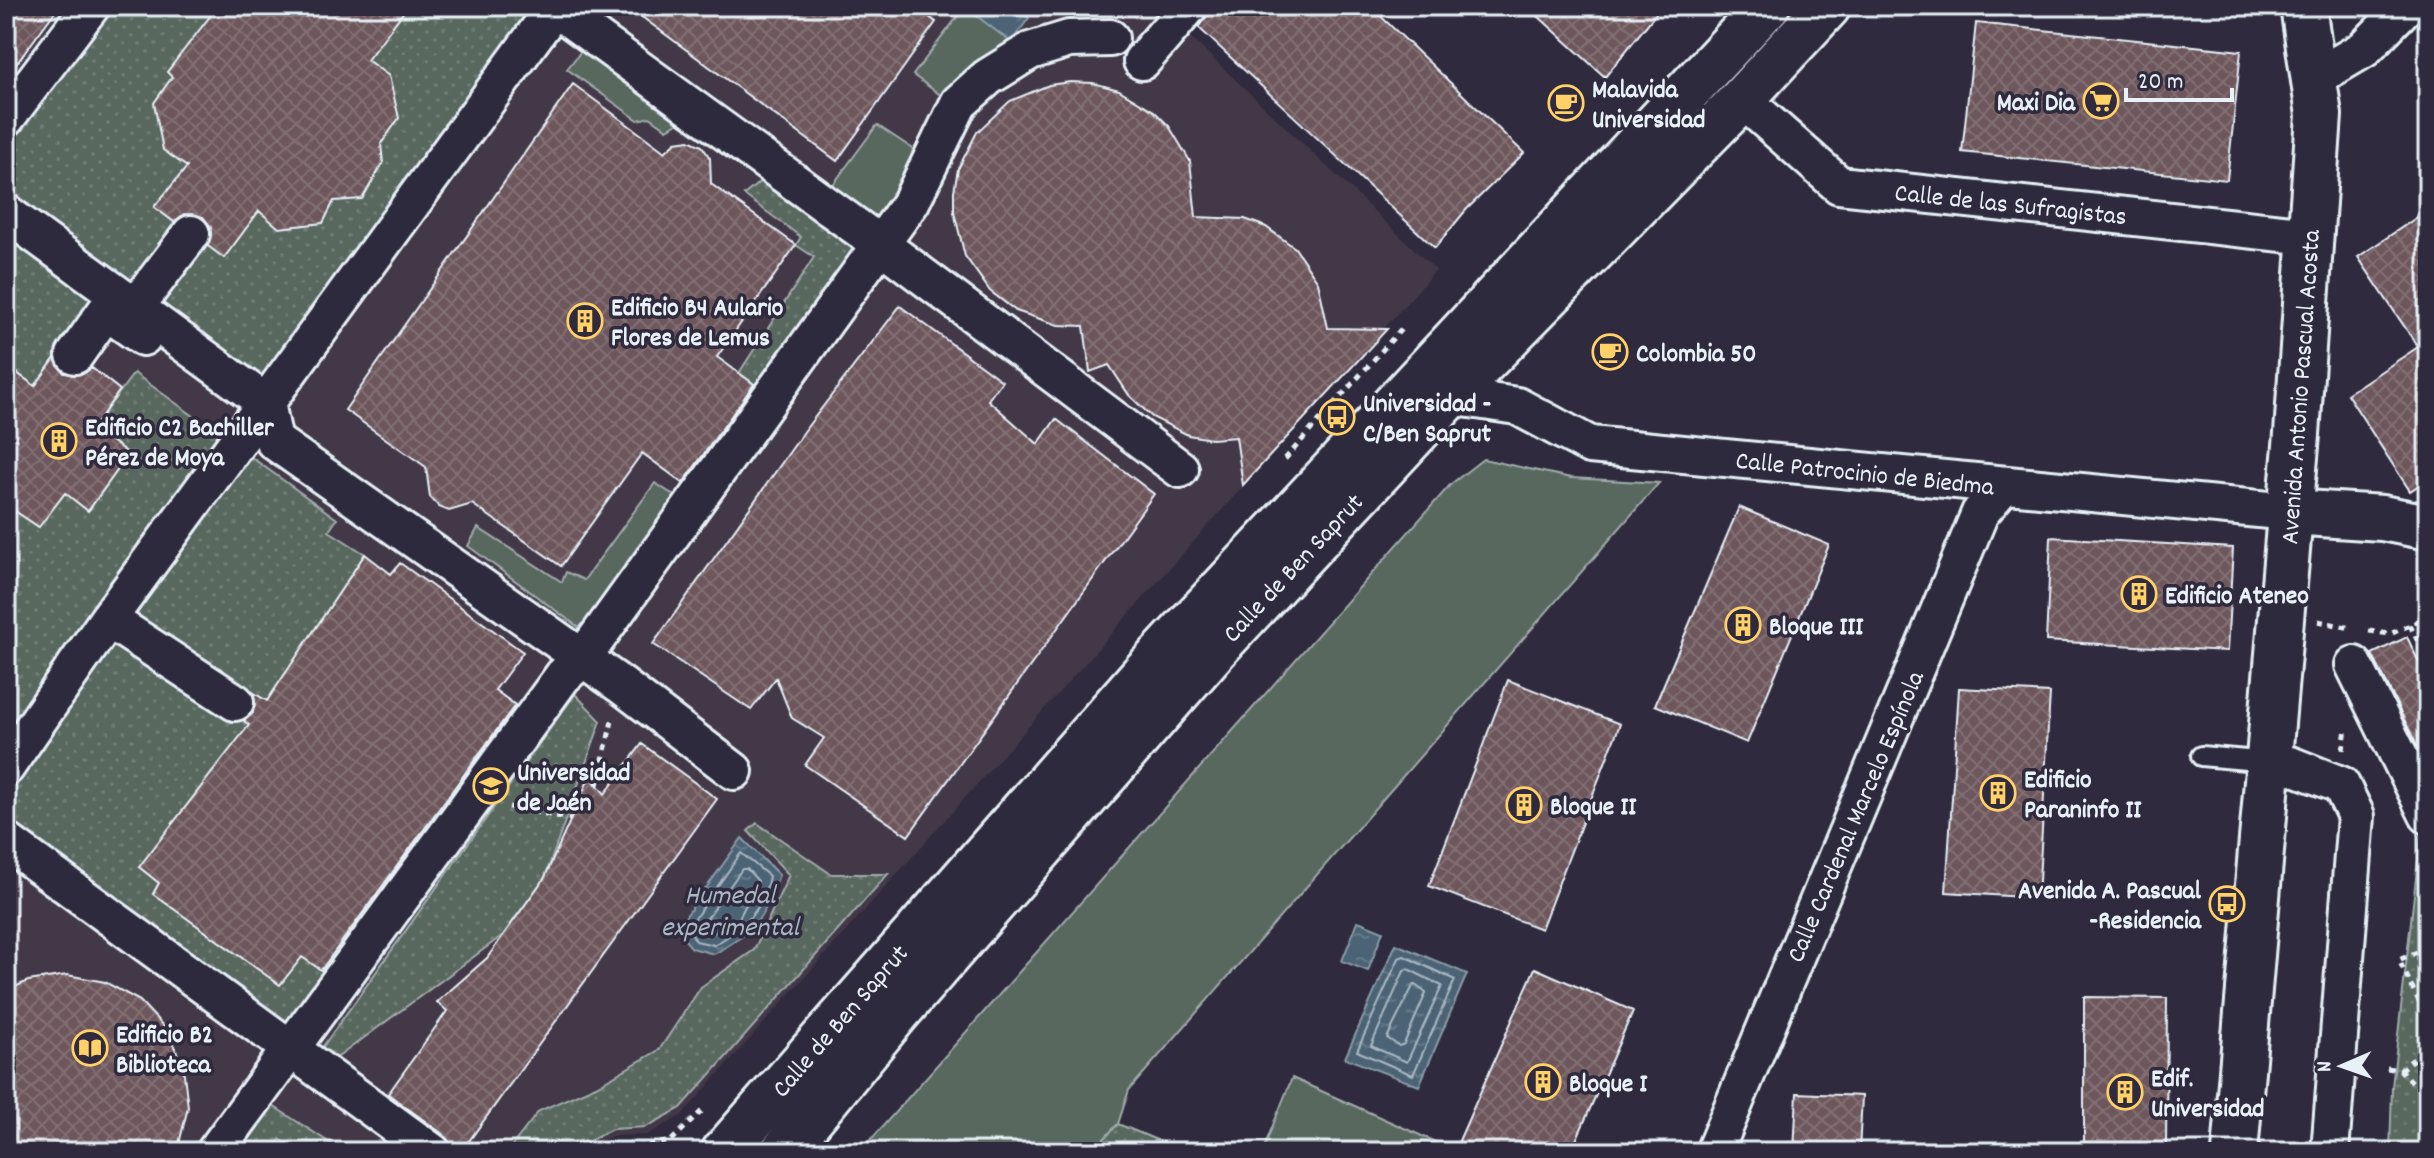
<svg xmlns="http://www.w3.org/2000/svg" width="2434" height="1158" font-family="Dekko,sans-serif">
<defs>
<pattern id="park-dots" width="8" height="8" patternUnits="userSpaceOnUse" patternTransform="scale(2)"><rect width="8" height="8" fill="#59685e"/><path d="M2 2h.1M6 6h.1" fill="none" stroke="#717e76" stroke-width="1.8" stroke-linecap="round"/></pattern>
<pattern id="water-ripples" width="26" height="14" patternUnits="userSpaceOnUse" patternTransform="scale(2)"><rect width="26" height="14" fill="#4b6375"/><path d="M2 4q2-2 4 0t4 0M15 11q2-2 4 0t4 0" fill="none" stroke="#657a89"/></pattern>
<pattern id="building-cross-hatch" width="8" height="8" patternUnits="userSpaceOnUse" patternTransform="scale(2)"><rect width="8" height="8" fill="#6d575b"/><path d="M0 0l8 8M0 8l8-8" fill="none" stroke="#827073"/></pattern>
</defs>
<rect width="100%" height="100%" fill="#2f2a3d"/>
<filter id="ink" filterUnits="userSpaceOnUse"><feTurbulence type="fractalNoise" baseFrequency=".0125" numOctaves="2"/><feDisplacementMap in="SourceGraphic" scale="16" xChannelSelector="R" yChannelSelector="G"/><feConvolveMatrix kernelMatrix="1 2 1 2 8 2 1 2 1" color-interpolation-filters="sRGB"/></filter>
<g filter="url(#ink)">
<path fill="#423846" d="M6 6H1205L1182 29 1436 270 681 1116 647 1135 612 1136 578 1152H6Z"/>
<path fill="#59685e" stroke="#a0acab" stroke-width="2" d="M965 7 1011 42 989 61 966 72 946 99 913 75Z
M582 50 679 122 667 129 650 117 638 120 567 69Z
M877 125 913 149 907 179 875 220 829 190Z
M1483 459 1571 478 1659 483 1129 1090 1118 1124 1092 1152H860L1451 484Z
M655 483 678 498 581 629 468 546 478 528 562 582 566 572 584 580Z
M1292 1078 1449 1148 1447 1152 1263 1150Z"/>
<path fill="url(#park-dots)" stroke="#a0acab" stroke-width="2" d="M105 6H522L534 15 261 385 124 288 62 348 35 386 6 365V115Z
M761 181 863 244 755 385 739 373 814 257 796 245 801 237 744 195Z
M134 373 337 519 329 531 365 554 267 701 246 688 231 711 249 725 139 867 159 883 153 894 280 985 302 957 321 970 368 903 430 827 436 832 460 801 453 796 515 705 526 716 296 1035 6 822V505L38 527 65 493 89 510 129 454 93 428Z
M575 694 601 721 545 877 503 935 334 1060 321 1049Z
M757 823 831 874H888L681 1108 646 1127 612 1129 568 1152H507L539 1111 596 1086 659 1050 701 987 754 950 789 875 748 831Z
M2421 834 2428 849V1152H2390L2392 1087Z
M273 1106 344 1152H299L280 1139 270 1152H240Z
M1118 1124 1186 1152H1092Z"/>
<path fill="url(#water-ripples)" stroke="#8a9ca9" stroke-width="2" d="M1013 6 1029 18 1011 42 965 7Z
M742 838 779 875C762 922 757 929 714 954L692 948 676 930Z
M1358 921 1383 931 1368 971 1342 961Z
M1396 944 1467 974 1419 1086 1345 1058Z"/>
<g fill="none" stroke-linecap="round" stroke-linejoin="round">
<path stroke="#a9b8c4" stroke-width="2" d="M741 853 769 876C764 911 742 929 714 945L696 941 688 928Z
M742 869H747L758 881 739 918 712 934 702 932 701 927Z
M1404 956 1455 980 1413 1075 1357 1051 1399 958Z
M1408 969 1442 986 1407 1062 1371 1046 1404 971Z
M1414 984 1426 993 1404 1044 1399 1046 1387 1038Z"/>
</g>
<path fill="url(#building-cross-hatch)" stroke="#e8f1f8" stroke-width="2" d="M6 6H59L6 78Z
M218 6H408L367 60 389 76 399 118 381 144 383 163 362 199 334 201 323 223 279 228 259 211 224 258 208 246 211 227 203 217 184 214 174 222 154 207 187 167 163 150 154 103 172 77 167 72Z
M627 6H915L936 22 837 161Z
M1215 6H1370L1524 153 1466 210 1435 248 1198 27Z
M1527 6H1662L1605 77Z
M1976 23 2241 51 2227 180 1962 152Z
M1070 82 1093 83 1119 90 1154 111 1169 126 1190 161 1196 217 1245 219 1266 227 1295 248 1318 282 1328 328 1387 329 1243 485 1236 437 1211 439 1188 435 1152 417 1129 395 1109 365 1090 372 1084 326 1058 325 1016 311 990 291 965 256 954 212V191L958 169 977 132 1010 101 1049 85Z
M573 84 665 152 676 142 689 140 702 146 710 158 711 184 796 245 717 357 754 384 683 483 642 453 561 566 472 504 449 511 439 507 430 497 426 467 345 410Z
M2428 210V479L2410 491 2347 394 2418 347 2358 257Z
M900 306 1002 381 988 400 1038 444 1056 419 1154 494 908 836 805 765 824 738 792 718 776 678 751 710 653 644 808 426Z
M55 358 64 373 83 374 92 368 120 390 93 428 129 454 88 511 65 493 39 527 6 505V365L35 386Z
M1739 507 1829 545 1747 743 1655 705Z
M2051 537 2233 548 2227 651 2046 641Z
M365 554 391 574 400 563 523 652 495 690 515 705 321 970 302 957 280 985 153 894 159 883 139 867 249 725 244 721 253 713 254 693 267 701Z
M2407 637 2428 681V768L2372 654Z
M1508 680 1620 724 1541 929 1429 886Z
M1959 688 2050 693 2038 898 1946 892Z
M642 744 717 799 461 1152H453L444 1135 388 1094 447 1011 437 1002 487 958 545 877 590 776 605 794Z
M1535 968 1633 1011 1571 1152H1454Z
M67 975 105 982 140 1001 167 1030 183 1066 188 1107 177 1152H6V991L28 981Z
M2084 997 2167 998 2166 1152H2084Z
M1797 1093 1862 1096 1859 1152H1794Z"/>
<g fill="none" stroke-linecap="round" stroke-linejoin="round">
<defs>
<path id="lane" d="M2201 756 2269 762"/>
<path id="street" d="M552 6 880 244 1180 469
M1142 61 1189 6
M2315 78 2364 49 2406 6
M1742 99 1839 185 2310 236
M6 118 91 6
M6 213 266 403 274 441 621 685 734 771
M136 306 191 234
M75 355 106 311 143 337
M1450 396 1517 406 1590 445 2290 512
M108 619 235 702
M2354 665 2428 815
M2269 762 2290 765 2341 785 2356 816 2330 1152
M6 767 108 619 556 6
M6 841 432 1152
M215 1152 563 676 582 659 911 202 959 103 988 77 1030 51 1069 39 1110 38
M1714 1152 1980 513 2004 485"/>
<path id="secondary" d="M2290 512 2382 518 2428 527
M724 1152 1145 672 1767 6
M783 1152 898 1012 1218 646 1450 396 1742 99 1828 6
M2235 1152 2297 434 2319 115 2303 6"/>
</defs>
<use href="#lane" stroke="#e8f1f8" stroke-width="24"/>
<use href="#street" stroke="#e8f1f8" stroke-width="42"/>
<use href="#secondary" stroke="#e8f1f8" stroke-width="50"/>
<path stroke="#e8f1f8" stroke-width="5" stroke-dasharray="6 6" stroke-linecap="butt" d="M1285 459 1403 327
M2318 621 2351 628
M2410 625 2428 663
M2369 631 2390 634 2428 617
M2343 750 2346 728
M597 785 612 721
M509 807 571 819
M2428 947 2399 960 2428 1020
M2387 1068 2400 1070 2428 1097
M2400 1070 2428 1047
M613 1152 671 1141 703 1110"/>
<use href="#lane" stroke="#2f2a3d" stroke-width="18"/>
<use href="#street" stroke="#2f2a3d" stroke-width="36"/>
<use href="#secondary" stroke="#2f2a3d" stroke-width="44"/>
</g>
</g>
<defs>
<symbol id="supermarket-ring" viewBox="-11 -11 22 22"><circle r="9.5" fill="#2f2a3d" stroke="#ffd166" stroke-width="1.5"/><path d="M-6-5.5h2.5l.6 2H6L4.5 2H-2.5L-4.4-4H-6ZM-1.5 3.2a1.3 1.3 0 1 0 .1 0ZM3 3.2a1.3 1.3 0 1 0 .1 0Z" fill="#ffd166"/></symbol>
<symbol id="cafe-ring" viewBox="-11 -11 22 22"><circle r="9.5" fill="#2f2a3d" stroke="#ffd166" stroke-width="1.5"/><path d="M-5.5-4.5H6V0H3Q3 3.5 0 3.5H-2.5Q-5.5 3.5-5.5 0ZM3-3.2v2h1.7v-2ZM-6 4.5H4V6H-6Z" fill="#ffd166"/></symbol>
<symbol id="building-ring" viewBox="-11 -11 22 22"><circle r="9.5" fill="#2f2a3d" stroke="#ffd166" stroke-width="1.5"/><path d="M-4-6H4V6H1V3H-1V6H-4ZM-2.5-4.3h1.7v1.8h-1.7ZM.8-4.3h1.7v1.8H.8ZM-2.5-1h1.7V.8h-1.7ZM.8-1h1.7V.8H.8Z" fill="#ffd166"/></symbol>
<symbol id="bus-ring" viewBox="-11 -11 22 22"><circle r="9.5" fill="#2f2a3d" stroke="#ffd166" stroke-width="1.5"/><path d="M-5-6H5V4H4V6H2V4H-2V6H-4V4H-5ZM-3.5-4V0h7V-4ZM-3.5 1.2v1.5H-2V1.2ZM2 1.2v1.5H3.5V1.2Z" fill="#ffd166"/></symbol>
<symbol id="university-ring" viewBox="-11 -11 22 22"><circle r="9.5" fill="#2f2a3d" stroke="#ffd166" stroke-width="1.5"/><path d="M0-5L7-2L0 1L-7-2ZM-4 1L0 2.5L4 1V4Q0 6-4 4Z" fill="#ffd166"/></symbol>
<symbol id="library-ring" viewBox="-11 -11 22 22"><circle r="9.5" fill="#2f2a3d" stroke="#ffd166" stroke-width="1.5"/><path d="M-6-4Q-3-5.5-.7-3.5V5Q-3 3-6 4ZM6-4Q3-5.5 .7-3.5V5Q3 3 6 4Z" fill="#ffd166"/></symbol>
</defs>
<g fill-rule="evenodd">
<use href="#supermarket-ring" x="2081" y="81" width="40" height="40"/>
<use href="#cafe-ring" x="1546" y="83" width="40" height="40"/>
<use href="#building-ring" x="565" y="301" width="40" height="40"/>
<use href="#cafe-ring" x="1590" y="332" width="40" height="40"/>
<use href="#bus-ring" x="1317" y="397" width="40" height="40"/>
<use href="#building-ring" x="39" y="421" width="40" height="40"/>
<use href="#building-ring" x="2119" y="574" width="40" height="40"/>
<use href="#building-ring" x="1723" y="605" width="40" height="40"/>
<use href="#university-ring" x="471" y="766" width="40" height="40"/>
<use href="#building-ring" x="1978" y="773" width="40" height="40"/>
<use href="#building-ring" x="1504" y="785" width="40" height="40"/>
<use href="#bus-ring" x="2207" y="884" width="40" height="40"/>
<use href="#library-ring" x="70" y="1028" width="40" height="40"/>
<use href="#building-ring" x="1523" y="1062" width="40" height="40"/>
<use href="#building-ring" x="2105" y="1072" width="40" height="40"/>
</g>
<g text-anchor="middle" stroke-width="7" stroke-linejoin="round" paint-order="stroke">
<g font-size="26" font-weight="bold" fill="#e8f1f8" stroke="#2f2a3d" text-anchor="start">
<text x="1592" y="97">Malavida<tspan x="1592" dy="30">Universidad</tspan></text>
<text x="2075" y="110" text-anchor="end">Maxi Dia</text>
<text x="611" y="315">Edificio B4 Aulario<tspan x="611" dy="30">Flores de Lemus</tspan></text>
<text x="1636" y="361">Colombia 50</text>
<text x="1363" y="411">Universidad -<tspan x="1363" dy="30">C/Ben Saprut</tspan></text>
<text x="85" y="435">Edificio C2 Bachiller<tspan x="85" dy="30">Pérez de Moya</tspan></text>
<text x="2165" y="603">Edificio Ateneo</text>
<text x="1769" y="634">Bloque III</text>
<text x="517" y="780">Universidad<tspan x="517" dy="30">de Jaén</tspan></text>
<text x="2024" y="787">Edificio<tspan x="2024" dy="30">Paraninfo II</tspan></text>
<text x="1550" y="814">Bloque II</text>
<text x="2201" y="898" text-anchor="end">Avenida A. Pascual<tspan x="2201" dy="30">-Residencia</tspan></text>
<text x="116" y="1042">Edificio B2<tspan x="116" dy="30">Biblioteca</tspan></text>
<text x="2151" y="1086">Edif.<tspan x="2151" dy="30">Universidad</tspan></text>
<text x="1569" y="1091">Bloque I</text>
</g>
<g font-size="26" fill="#e8f1f8" stroke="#2f2a3d">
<text transform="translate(2011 203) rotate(6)" y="9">Calle de las Sufragistas</text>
<text transform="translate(2299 387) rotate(-86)" y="9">Avenida Antonio Pascual Acosta</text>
<text transform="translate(1865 472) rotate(6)" y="9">Calle Patrocinio de Biedma</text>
<text transform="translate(1292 567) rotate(-47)" y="9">Calle de Ben Saprut</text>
<text transform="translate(1854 816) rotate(-67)" y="9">Calle Cardenal Marcelo Espínola</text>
<text transform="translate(839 1020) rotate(-49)" y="9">Calle de Ben Saprut</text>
</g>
<g font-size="28" font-style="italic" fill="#a9b8c4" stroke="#2f2a3d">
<text x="730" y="903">Humedal<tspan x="730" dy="32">experimental</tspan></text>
</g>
</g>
<rect width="2434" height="1158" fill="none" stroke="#2f2a3d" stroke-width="32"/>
<rect x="16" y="16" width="2402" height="1126" fill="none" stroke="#e8f1f8" stroke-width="3" filter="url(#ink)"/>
<g transform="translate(2342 1066) rotate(268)" stroke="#2f2a3d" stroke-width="6" paint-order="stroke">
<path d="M0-6L14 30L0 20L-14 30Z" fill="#e8f1f8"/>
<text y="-12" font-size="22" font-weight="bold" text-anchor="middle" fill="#e8f1f8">N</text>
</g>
<path d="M2126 88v12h106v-12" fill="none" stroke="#e8f1f8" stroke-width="4"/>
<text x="2138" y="88" font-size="24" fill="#e8f1f8" stroke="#2f2a3d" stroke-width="6" paint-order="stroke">20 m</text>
</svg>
